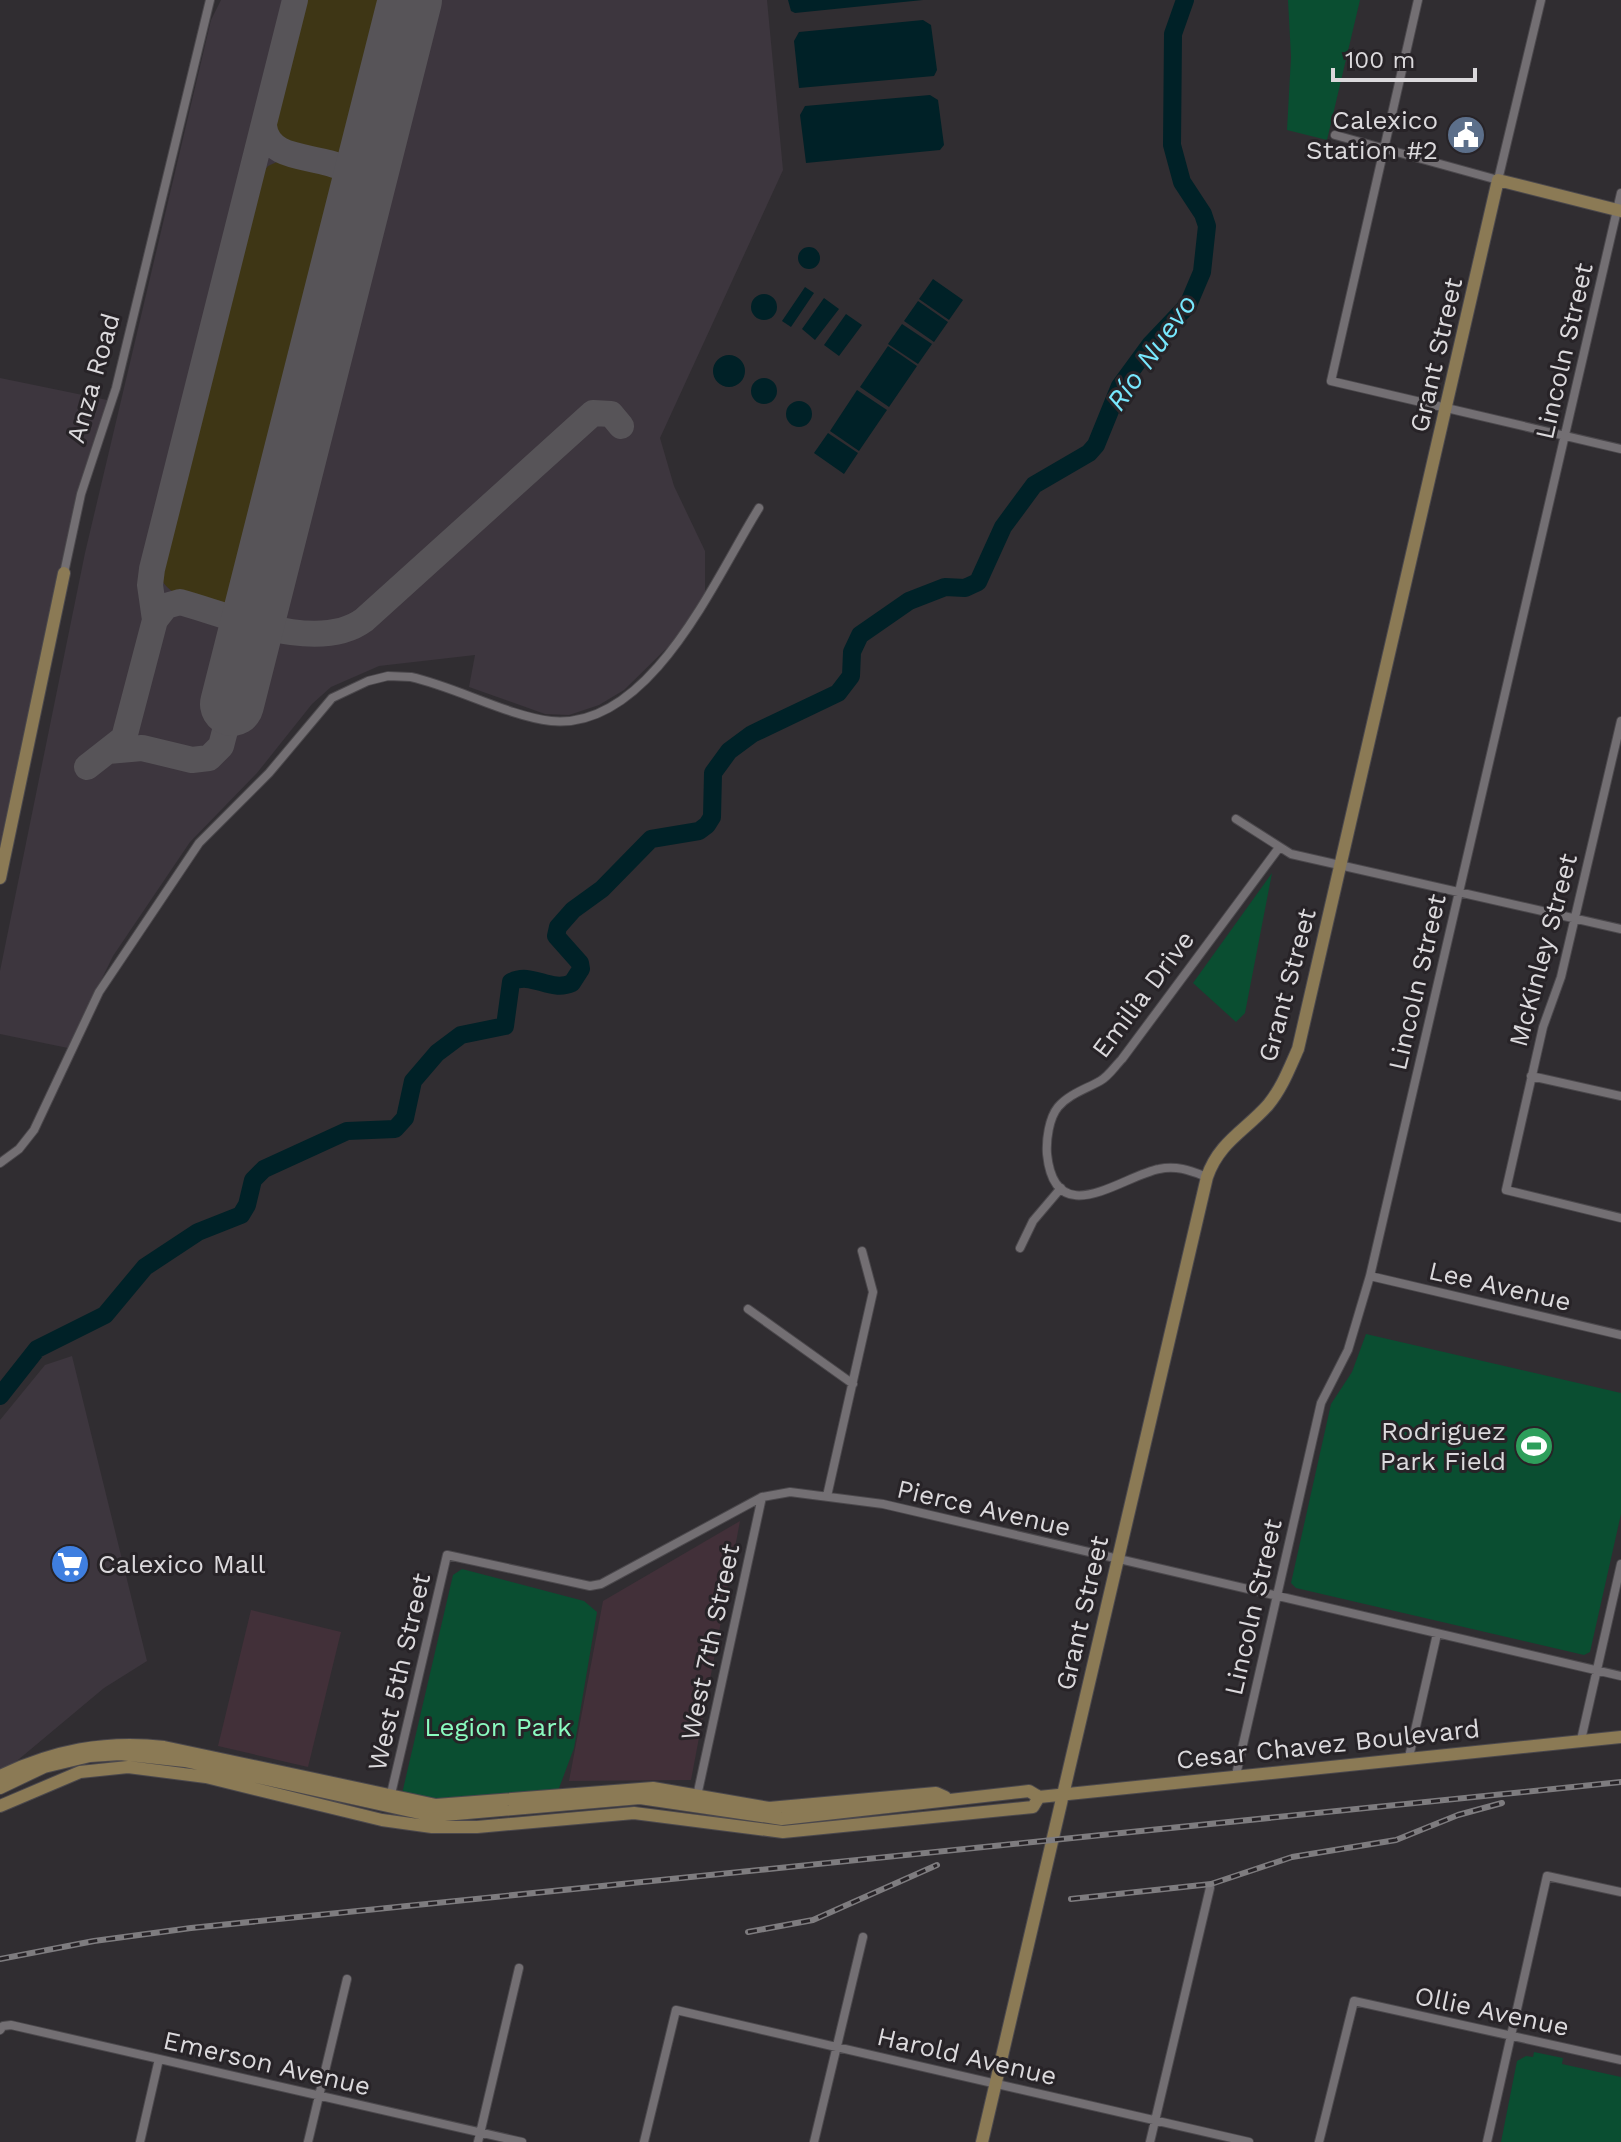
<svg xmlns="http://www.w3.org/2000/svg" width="1621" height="2142" font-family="'Work Sans',sans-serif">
<rect width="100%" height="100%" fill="#302d31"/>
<path fill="#3d363e" d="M221 0H767L783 170 660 438 674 486 705 551V597L673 642 624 690 599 705 569 715 545 714 469 687 475 655 379 666 331 687 312 704 257 773 190 842 113 956 68 1048 0 1034V971L85 553 211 20Z
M0 378 112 401 81 494 0 877Z
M72 1356 147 1661 104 1688 0 1775V1420L45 1365Z"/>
<path fill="#423039" d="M740 1521 691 1780 569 1781 603 1601Z
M251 1610 341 1632 308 1767 218 1746Z"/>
<path fill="#0a4e31" d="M1288 0H1360L1327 140 1287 130 1291 57Z
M1272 873 1245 1013 1236 1022 1193 983Z
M1366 1334 1621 1393V1514L1590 1652 1584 1655 1296 1588 1291 1583 1331 1404 1352 1372Z
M462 1569 584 1601 597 1612 574 1748 555 1799 462 1810 401 1798 453 1575Z
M1534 2052 1563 2058 1562 2064 1621 2077V2142H1501L1517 2061 1526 2056 1533 2057Z"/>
<path fill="#3e3615" d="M305 0H393L357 142 343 156 288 144 274 128Z
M279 161C301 165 345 168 343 197L244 592 235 603C214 610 163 598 160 574L261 175 268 166Z"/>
<path fill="#002127" d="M788 0H923L795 13 791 11Z
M923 20 931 25 937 70 934 76 799 88 794 41 799 32Z
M930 95 938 100 944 145 940 150 806 163 800 115 805 106Z
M798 258a11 11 0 1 1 22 0a11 11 0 1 1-22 0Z
M933 279 963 300 949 320 919 299Z
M805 287 814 293 791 327 782 321Z
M751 307a13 13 0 1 1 26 0a13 13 0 1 1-26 0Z
M824 298 839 309 815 340 802 329Z
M918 301 948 322 934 342 904 321Z
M846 314 862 325 839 356 824 345Z
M902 324 932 344 918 364 888 344Z
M888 346 917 366 889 407 860 387Z
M713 371a16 16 0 1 1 32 0a16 16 0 1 1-32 0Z
M751 391a13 13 0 1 1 26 0a13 13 0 1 1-26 0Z
M857 390 887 410 859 451 830 431Z
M786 414a13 13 0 1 1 26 0a13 13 0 1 1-26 0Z
M828 433 858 453 844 474 814 453Z"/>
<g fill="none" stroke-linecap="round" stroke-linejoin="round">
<path stroke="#002127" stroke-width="18" d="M0 1396 37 1349 105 1315 145 1267 198 1232 241 1215 247 1205 253 1180 264 1169 347 1131 395 1129 405 1118 413 1081 437 1053 461 1035 505 1026 511 982C532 971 550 993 572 983L581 969 580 963 556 936 558 927 573 910 602 889 651 839 699 831 707 825 712 817 713 773 729 751 752 734 838 693 851 676 852 652 860 635 909 601 945 587 965 588 978 582 1003 527 1034 485 1089 453 1096 445 1120 386 1150 345 1188 305 1202 272 1207 226 1203 214 1182 182 1172 145 1173 34 1185 0"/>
<path stroke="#575458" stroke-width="26" d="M264 126C268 163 319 154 344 169L357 193 356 216
M339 166C365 162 371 147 379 124
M155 620 150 585 152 569 295 0
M108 751 142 748 192 760 209 758 221 746 232 704
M87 767 124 738 155 620 166 606 180 602C231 616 318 654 364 620L593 413 611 414 621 426"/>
<path stroke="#575458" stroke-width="64" d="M232 704 410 0"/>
<defs>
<path id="street" d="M1418 0 1331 381 1621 449
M1335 135 1498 180 1541 0
M64 573 81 494 116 388 210 0
M1621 721 1561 977 1543 1027 1506 1190 1621 1218
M1236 819 1291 854 1621 929
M1531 1076 1621 1096
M0 1163 19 1149 34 1130 99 992 199 843 269 773 332 698 368 681 388 676 411 677C456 687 508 716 551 721 651 731 716 576 759 508
M1207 1177C1191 1171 1177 1165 1159 1169 1122 1176 1055 1233 1047 1154 1046 1140 1049 1118 1058 1107 1069 1094 1086 1089 1100 1081 1109 1076 1115 1066 1122 1059L1278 849
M1020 1248 1033 1221 1061 1188
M1370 1276 1621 1335
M748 1309 853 1384
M827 1496 873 1292 862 1251
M1581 1740 1621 1564
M1409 1757 1437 1634
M1236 1775 1321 1403 1348 1350 1370 1276 1621 193
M697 1796 762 1497
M390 1798 447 1555 590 1586 601 1584 762 1497 790 1492 883 1504 1621 1676
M0 2030 3 2026 11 2025 522 2142
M140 2142 159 2059
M308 2142 347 1979
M478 2142 519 1968
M644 2142 676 2010 1249 2142
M814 2142 863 1937
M1150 2142 1210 1888
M1319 2142 1354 2001 1621 2060
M1487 2142 1547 1876 1621 1892"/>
<path id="secondary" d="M0 878 64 573
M0 1776C53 1751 105 1740 164 1747L436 1805 653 1788 769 1808 936 1793 945 1797
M0 1788 44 1767 90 1756 120 1754 185 1761 433 1816 640 1798 782 1819 1029 1791 1039 1797 1621 1737
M0 1806 80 1772 128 1767 206 1777 382 1820 432 1827H477L634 1813 783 1832 1033 1807 1039 1797
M982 2142 1207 1177C1219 1142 1245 1131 1268 1105 1282 1088 1289 1069 1298 1049L1498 180 1621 211"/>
</defs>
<use href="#street" stroke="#4b484c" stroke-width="10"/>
<use href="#secondary" stroke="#4b484c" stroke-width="14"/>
<use href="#street" stroke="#736f73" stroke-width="8"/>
<use href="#secondary" stroke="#8b7a55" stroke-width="12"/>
<defs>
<path id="rail" d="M1071 1899 1211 1884 1292 1857 1396 1840 1458 1815 1502 1803
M748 1932 813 1920 937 1865
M0 1959 94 1941 191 1928 1621 1782"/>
</defs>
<use href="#rail" stroke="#7e7c7f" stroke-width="6"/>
<use href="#rail" stroke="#272327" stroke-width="3" stroke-dasharray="9" stroke-linecap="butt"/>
</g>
<defs>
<symbol id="civic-disc" viewBox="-11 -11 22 22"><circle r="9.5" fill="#5c6f8a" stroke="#272327"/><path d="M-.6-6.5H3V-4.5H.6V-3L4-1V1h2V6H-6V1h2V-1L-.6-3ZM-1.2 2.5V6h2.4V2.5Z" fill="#fff"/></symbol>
<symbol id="stadium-disc" viewBox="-11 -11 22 22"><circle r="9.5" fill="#2e9e5b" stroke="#272327"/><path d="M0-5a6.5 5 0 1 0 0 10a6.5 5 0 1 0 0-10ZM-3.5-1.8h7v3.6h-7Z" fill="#fff"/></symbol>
<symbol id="supermarket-disc" viewBox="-11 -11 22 22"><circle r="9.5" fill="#3f7fe0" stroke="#272327"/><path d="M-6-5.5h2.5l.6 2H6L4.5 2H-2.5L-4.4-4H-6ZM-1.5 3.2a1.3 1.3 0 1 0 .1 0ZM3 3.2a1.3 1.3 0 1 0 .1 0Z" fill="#fff"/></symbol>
</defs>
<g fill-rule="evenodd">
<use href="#civic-disc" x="1444" y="113" width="44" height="44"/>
<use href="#stadium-disc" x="1512" y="1424" width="44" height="44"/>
<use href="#supermarket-disc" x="48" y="1542" width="44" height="44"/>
</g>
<g text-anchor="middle" stroke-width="6" stroke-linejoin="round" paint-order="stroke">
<g font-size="26" fill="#dbd9dc" stroke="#272327" text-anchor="end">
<text x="1438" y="129">Calexico<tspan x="1438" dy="30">Station #2</tspan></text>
<text x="1506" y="1440">Rodriguez<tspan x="1506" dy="30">Park Field</tspan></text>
<text x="98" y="1573" text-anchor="start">Calexico Mall</text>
</g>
<g font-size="26" fill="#dbd9dc" stroke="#272327">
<text transform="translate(1564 351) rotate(-77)" y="9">Lincoln Street</text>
<text transform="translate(1436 355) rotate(-77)" y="9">Grant Street</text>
<text transform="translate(93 378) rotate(-74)" y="9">Anza Road</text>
<text transform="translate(1543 950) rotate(-75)" y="9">McKinley Street</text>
<text transform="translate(1417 982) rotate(-77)" y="9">Lincoln Street</text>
<text transform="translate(1287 985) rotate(-75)" y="9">Grant Street</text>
<text transform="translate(1143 994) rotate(-53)" y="9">Emilia Drive</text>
<text transform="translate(1500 1286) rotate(13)" y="9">Lee Avenue</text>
<text transform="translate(984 1508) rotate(13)" y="9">Pierce Avenue</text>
<text transform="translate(1253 1607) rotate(-77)" y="9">Lincoln Street</text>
<text transform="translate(1082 1613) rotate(-77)" y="9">Grant Street</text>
<text transform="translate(710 1642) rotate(-78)" y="9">West 7th Street</text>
<text transform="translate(399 1672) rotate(-77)" y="9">West 5th Street</text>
<text transform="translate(1328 1744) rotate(-6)" y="9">Cesar Chavez Boulevard</text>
<text transform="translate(1492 2011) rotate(12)" y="9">Ollie Avenue</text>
<text transform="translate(967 2056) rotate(13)" y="9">Harold Avenue</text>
<text transform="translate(267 2063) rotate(13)" y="9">Emerson Avenue</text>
</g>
<g font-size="26" fill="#8afcc0" stroke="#272327">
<text x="498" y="1736">Legion Park</text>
</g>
<g font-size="28" font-style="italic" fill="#77e8fe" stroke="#272327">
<text transform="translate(1151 352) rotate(-55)" y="10">Río Nuevo</text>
</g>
</g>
<path d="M1333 68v12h142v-12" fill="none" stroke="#dbd9dc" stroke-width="4"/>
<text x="1345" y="68" font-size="24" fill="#dbd9dc" stroke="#272327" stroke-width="6" paint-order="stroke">100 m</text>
</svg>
